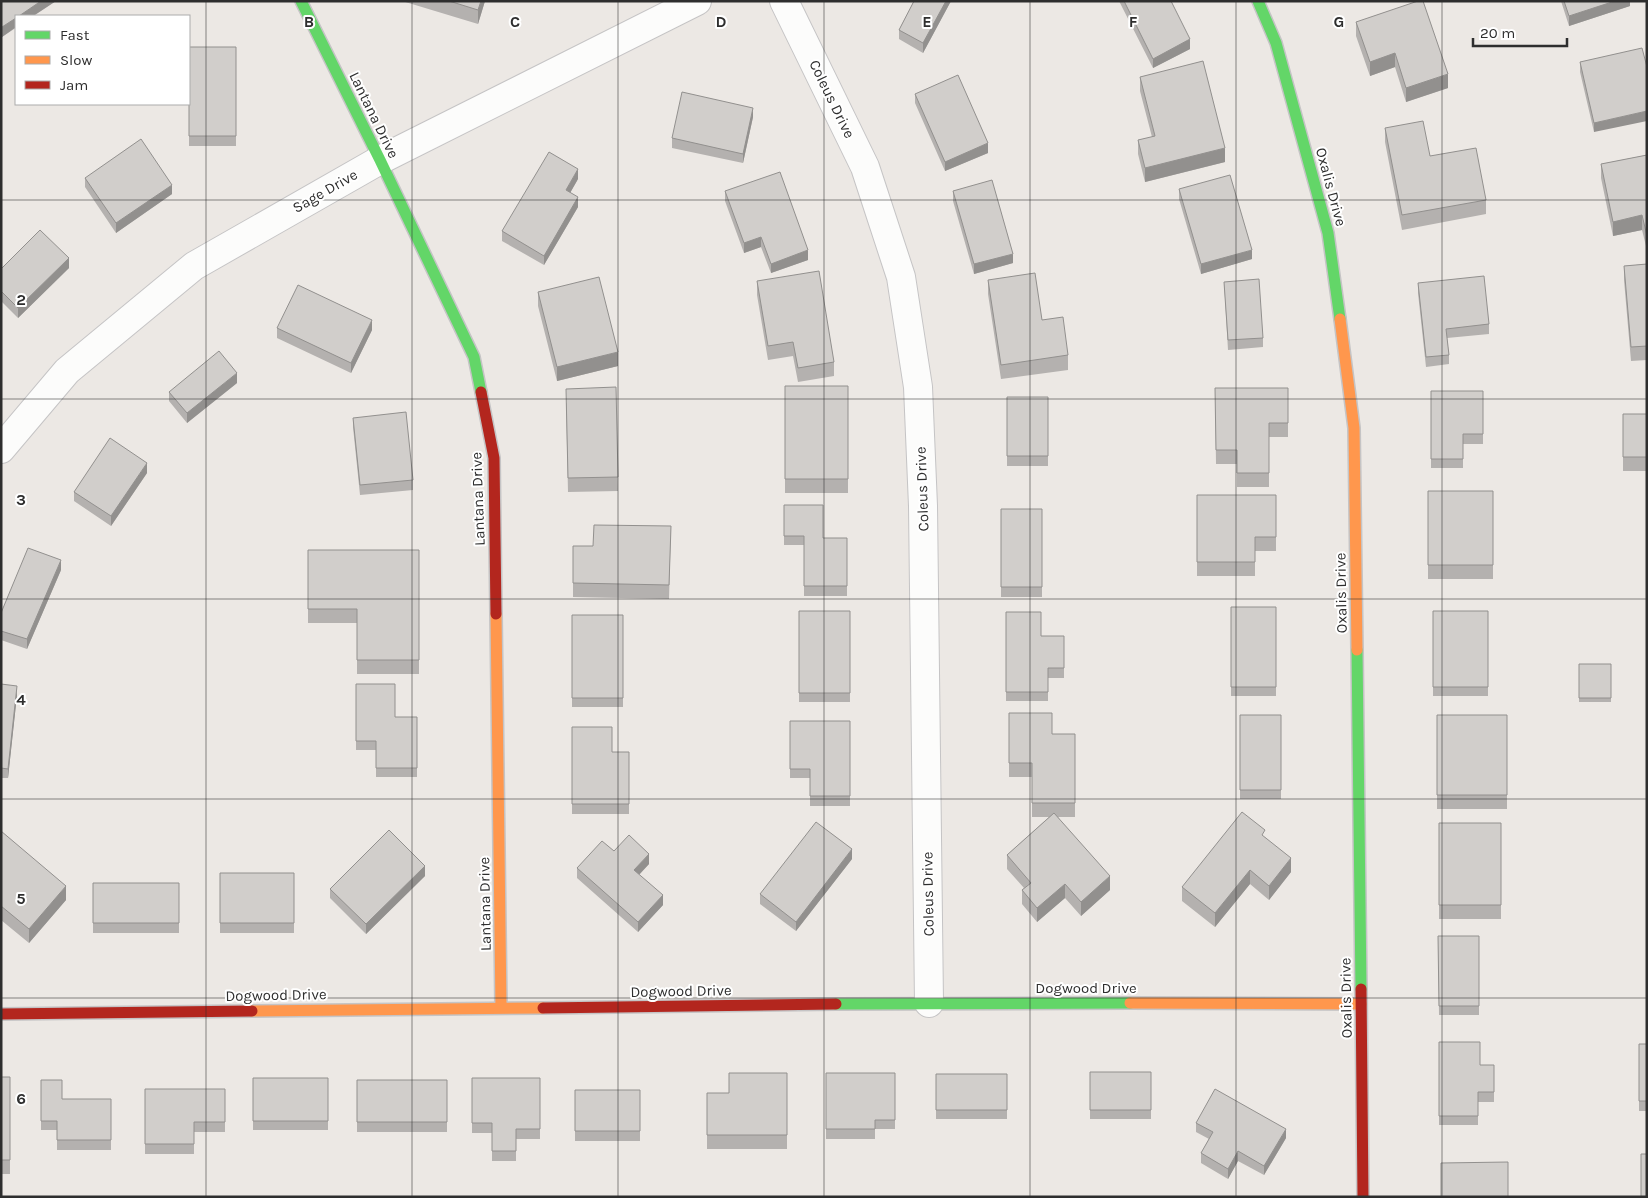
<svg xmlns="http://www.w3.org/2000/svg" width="1648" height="1198" font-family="Karla,sans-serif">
<rect width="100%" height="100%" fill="#ece8e4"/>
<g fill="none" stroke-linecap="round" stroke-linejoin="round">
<defs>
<path id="street" d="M784 1 865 167 901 277 918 387 923 506 929 1003
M1 449 67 371 194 266 380 160 697 1"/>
<path id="fast" d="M301 1 380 160 474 357 481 392
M1258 1 1276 43 1328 233 1340 319
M1357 650 1361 989
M836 1004 1130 1003"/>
<path id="slow" d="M1340 319 1354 428 1357 650
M496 614 501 1007
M1130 1003 1361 1004
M252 1011 543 1008"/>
<path id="jam" d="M481 392 494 458 496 614
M1361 989 1363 1197
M543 1008 836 1004
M1 1014 252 1011"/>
</defs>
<use href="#street" stroke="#c5c4c5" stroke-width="30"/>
<use href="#fast" stroke="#c5c4c5" stroke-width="14"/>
<use href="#slow" stroke="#c5c4c5" stroke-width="14"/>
<use href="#jam" stroke="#c5c4c5" stroke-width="14"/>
<use href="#street" stroke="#fcfcfb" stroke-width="28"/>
<use href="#fast" stroke="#63d668" stroke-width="11"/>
<use href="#slow" stroke="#ff974d" stroke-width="11"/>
<use href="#jam" stroke="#b3261e" stroke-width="11"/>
</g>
<path fill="#b4b1af" d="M1 1H56L2 37 1 35Z
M402 1H485L478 24Z
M914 1H951L923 53 899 39V30Z
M1119 1H1171L1190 49 1153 68Z
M1561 1H1630V6L1569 26Z
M1356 22 1448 88 1406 102 1395 67 1370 76 1356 36Z
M189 47H236V146H189Z
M1580 62 1647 67 1594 132 1580 72Z
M1140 77 1225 162 1145 182 1138 154V140L1152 137 1140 91Z
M915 94 988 153 945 171 915 103Z
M753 117 743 163 672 148V138Z
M1385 128 1430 156 1486 200V214L1402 230 1385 142Z
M1647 155V250L1642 230 1613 236 1601 178V164Z
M85 178 172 194 116 233 85 187Z
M578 179 570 193 578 207 544 265 502 241V231Z
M1179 189 1252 259 1201 274 1179 199Z
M725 191 808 260 771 273 761 247 744 253 725 201Z
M953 191 1013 263 974 274 953 201Z
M1647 264V360L1631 361 1624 280V266Z
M69 268 18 318 1 301V269Z
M988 280 1042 320 1068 355V370L1001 379 988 294Z
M757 281 834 362V376L798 382 793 356 768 360 757 295Z
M1224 282 1263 338V347L1228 350Z
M1418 283 1489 324V334L1447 338 1449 355V364L1426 367 1418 293Z
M538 292 618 366 557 381 538 306Z
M277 328 372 330 351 373 277 338Z
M237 383 187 423 169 401V392Z
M785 386H848V493H785Z
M616 387 618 491 568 492 566 403Z
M1215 388H1288V437H1269V487H1237V464H1216Z
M1431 391H1483V444H1463V468H1431Z
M1007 397H1048V466H1007Z
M1623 414H1647V471H1623Z
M353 418 413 480V490L360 495 353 427Z
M147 473 111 526 74 501V492Z
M1428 491H1493V579H1428Z
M1197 495H1276V551H1255V576H1197Z
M784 505 823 538H847V596H804V545H784Z
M1001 509H1042V597H1001Z
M671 526 669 599 573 597V546H593Z
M308 550H419V674H357V623H308Z
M61 570 27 649 1 640V613Z
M1231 607H1276V696H1231Z
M799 611H850V702H799Z
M1433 611H1488V696H1433Z
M1006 612 1041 636H1064V678H1048V701H1006Z
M572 615H623V707H572Z
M1579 664H1611V702H1579Z
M1 684 17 695 8 778H1Z
M356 684 395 717H417V777H376V750H356Z
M1009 713 1052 734H1075V817H1058L1110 890 1081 916 1065 898 1037 922 1022 904V890L1024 888 1007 869V855L1049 817H1032V777H1009Z
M1240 715H1281V799H1240Z
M1437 715H1507V809H1437Z
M790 721H850V806H810V778H790Z
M572 727 612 752H629V814H572Z
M1439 823H1501V919H1439Z
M1 831 66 900 29 943 1 920Z
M1265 837 1291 872 1269 900 1250 884 1215 927 1182 901V887Z
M614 851 649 864 639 875 663 905 638 932 577 878V868Z
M852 859 796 931 760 904V894Z
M220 873H294V933H220Z
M425 876 366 934 330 898V889Z
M93 883H179V933H93Z
M1438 936H1479V1015H1439Z
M1439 1042 1480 1065H1494V1102H1478V1125H1439Z
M1639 1044H1647V1111H1639Z
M1090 1072H1151V1119H1090Z
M787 1073V1149H707V1093H729Z
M826 1073H895V1129H875V1139H826Z
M936 1074H1007V1119H936Z
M1 1077H10V1174H1Z
M253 1078H328V1130H253Z
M472 1078H540V1139H516V1161H492V1133H472Z
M41 1080 62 1099H111V1150H57V1130H41Z
M357 1080H447V1132H357Z
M145 1089H225V1132H194V1154H145Z
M575 1090H640V1141H575Z
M1196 1123 1286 1138 1264 1175 1238 1161 1228 1179 1201 1163V1153L1209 1139 1196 1132Z"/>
<path fill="#92908e" d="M41 1H56L33 16H19Z
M481 1H485L478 24V10Z
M946 1H951L923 53V43Z
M1615 1H1630V6L1569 26V16Z
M16 18V27L2 37V27Z
M1190 39V49L1153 68V59Z
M1395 53V67L1370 76V62Z
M1448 74V88L1406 102V88Z
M753 108V117L743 163V154Z
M1647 111V121L1594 132V123Z
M988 143V153L945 171V162Z
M1225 148V162L1145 182V168Z
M578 169V179L566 200V190Z
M172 185V194L116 233V223Z
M578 197V207L544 265V256Z
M1642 215V230L1613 236V222Z
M761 237V247L744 253V243Z
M808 250V260L771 273V264Z
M1252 250V259L1201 274V264Z
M1013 254V263L974 274V264Z
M69 258V268L18 318V308Z
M372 320V330L351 373V363Z
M618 352V366L557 381V367Z
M237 373V383L187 423V413Z
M147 463V473L111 526V516Z
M61 560V570L27 649V639Z
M17 686V695L8 778V769Z
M852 849V859L796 931V922Z
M649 854V864L634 880V870Z
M1291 858V872L1269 900V886Z
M425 866V876L366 934V924Z
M1250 870V884L1215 927V913Z
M1110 876V890L1081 916V902Z
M1065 884V898L1037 922V908Z
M66 886V900L29 943V929Z
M663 895V905L638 932V922Z
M1286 1129V1138L1264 1175V1166Z
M1238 1151V1161L1228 1179V1169Z"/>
<path fill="#d1cecb" stroke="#92908e" d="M1 1H41L19 16H16V18L2 27 1 25Z
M449 1H481L478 10Z
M914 1H946L923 43 899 30Z
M1124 1H1171L1190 39 1153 59Z
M1418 1H1423L1448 74 1406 88 1395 53 1370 62 1356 22Z
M1564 1H1615L1569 16Z
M189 47H236V136H189Z
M1642 48 1647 67V111L1594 123 1580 62Z
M1203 61 1225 148 1145 168 1138 140 1155 136 1140 77Z
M958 75 988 143 945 162 915 94Z
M682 92 753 108 743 154 672 138Z
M1423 121 1430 156 1476 148 1486 200 1402 215 1385 128Z
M141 139 172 185 116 223 85 178Z
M549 152 578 169 566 190 578 197 544 256 502 231Z
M1647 155V236L1642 215 1613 222 1601 164Z
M780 172 808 250 771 264 761 237 744 243 725 191Z
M1230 175 1252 250 1201 264 1179 189Z
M992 180 1013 254 974 264 953 191Z
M40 230 69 258 18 308 1 291V269Z
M1647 264V346L1631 347 1624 266Z
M819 271 834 362 798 368 793 342 768 346 757 281Z
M1035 273 1042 320 1063 317 1068 355 1001 365 988 280Z
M1484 276 1489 324 1446 329 1449 355 1426 357 1418 283Z
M599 277 618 352 557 367 538 292Z
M1259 279 1263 338 1228 340 1224 282Z
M298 285 372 320 351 363 277 328Z
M219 351 237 373 187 413 169 392Z
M785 386H848V479H785Z
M616 387 618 477 568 478 566 389Z
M1215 388H1288V423H1269V473H1237V450H1216Z
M1431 391H1483V434H1463V459H1431Z
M1007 397H1048V456H1007Z
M406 412 413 480 360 485 353 418Z
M1623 414H1647V457H1623Z
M110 438 147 463 111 516 74 492Z
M1428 491H1493V565H1428Z
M1197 495H1276V537H1255V562H1197Z
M784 505H823V538H847V586H804V536H784Z
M1001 509H1042V587H1001Z
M594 525 671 526 669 585 573 583V546H593Z
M28 548 61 560 27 639 1 631V613Z
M308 550H419V660H357V609H308Z
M1231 607H1276V687H1231Z
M799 611H850V693H799Z
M1433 611H1488V687H1433Z
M1006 612H1041V636H1064V668H1048V692H1006Z
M572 615H623V698H572Z
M1579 664H1611V698H1579Z
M1 684 17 686 8 769 1 768Z
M356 684H395V717H417V768H376V741H356Z
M1009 713H1052V734H1075V803H1032V763H1009Z
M1240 715H1281V790H1240Z
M1437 715H1507V795H1437Z
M790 721H850V796H810V769H790Z
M572 727H612V752H629V804H572Z
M1242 812 1265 830 1262 835 1291 858 1269 886 1250 870 1215 913 1182 887Z
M1054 813 1110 876 1081 902 1065 884 1037 908 1022 890 1031 883 1007 855Z
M816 822 852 849 796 922 760 894Z
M1439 823H1501V905H1439Z
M389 830 425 866 366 924 330 889Z
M1 831 66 886 29 929 1 906Z
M629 835 649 854 634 870 663 895 638 922 577 868 602 841 614 851Z
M220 873H294V923H220Z
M93 883H179V923H93Z
M1438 936H1479V1006H1439Z
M1439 1042H1480V1065H1494V1092H1478V1116H1439Z
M1639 1044H1647V1101H1639Z
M1090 1072H1151V1110H1090Z
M729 1073H787V1135H707V1093H729Z
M826 1073H895V1120H875V1129H826Z
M936 1074H1007V1110H936Z
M1 1077H10V1160H1Z
M253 1078H328V1121H253Z
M472 1078H540V1129H516V1151H492V1123H472Z
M41 1080H62V1099H111V1140H57V1121H41Z
M357 1080H447V1122H357Z
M145 1089H225V1122H194V1144H145Z
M1215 1089 1286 1129 1264 1166 1238 1151 1228 1169 1201 1153 1213 1132 1196 1123Z
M575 1090H640V1131H575Z
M1641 1154H1647V1197H1641Z
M1508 1162V1197H1441V1163Z"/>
<path fill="none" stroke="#2e2e2e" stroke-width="1" stroke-opacity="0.55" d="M206 1V1197M412 1V1197M618 1V1197M824 1V1197M1030 1V1197M1236 1V1197M1442 1V1197M1 200H1647M1 399H1647M1 599H1647M1 799H1647M1 998H1647"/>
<g text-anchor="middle" stroke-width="4" stroke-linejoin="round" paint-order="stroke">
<g font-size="15" fill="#2e2e2e" stroke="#fff">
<text transform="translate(832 99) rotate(64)" y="5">Coleus Drive</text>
<text transform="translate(374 115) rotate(64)" y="5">Lantana Drive</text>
<text transform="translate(1331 187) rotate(75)" y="5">Oxalis Drive</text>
<text transform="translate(325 191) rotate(-30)" y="5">Sage Drive</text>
<text transform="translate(922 489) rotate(-92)" y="5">Coleus Drive</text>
<text transform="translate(478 499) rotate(-92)" y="5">Lantana Drive</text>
<text transform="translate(1341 593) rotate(-91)" y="5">Oxalis Drive</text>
<text transform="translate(928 894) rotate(-91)" y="5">Coleus Drive</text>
<text transform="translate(485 904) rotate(-91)" y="5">Lantana Drive</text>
<text x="1086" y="993">Dogwood Drive</text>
<text transform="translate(681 991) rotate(-1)" y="5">Dogwood Drive</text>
<text transform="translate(276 995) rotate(-1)" y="5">Dogwood Drive</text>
<text transform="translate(1346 998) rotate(-91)" y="5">Oxalis Drive</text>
</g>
</g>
<g font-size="16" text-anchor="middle" font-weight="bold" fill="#2e2e2e" stroke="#fff" stroke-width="4" stroke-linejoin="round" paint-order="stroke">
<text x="309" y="27">B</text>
<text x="515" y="27">C</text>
<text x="721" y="27">D</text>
<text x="927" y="27">E</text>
<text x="1133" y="27">F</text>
<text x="1339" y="27">G</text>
<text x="21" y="305">2</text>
<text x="21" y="505">3</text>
<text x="21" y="705">4</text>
<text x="21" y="904">5</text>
<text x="21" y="1104">6</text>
</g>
<rect width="1648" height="1198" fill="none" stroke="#2e2e2e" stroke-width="5"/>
<rect x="15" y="15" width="175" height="90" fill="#ffffff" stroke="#ababab"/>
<rect x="25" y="31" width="25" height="8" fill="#63d668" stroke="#ababab"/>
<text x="60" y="40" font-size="15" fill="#2e2e2e">Fast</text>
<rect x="25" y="56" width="25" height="8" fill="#ff974d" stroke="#ababab"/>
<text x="60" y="65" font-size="15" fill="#2e2e2e">Slow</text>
<rect x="25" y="81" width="25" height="8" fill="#b3261e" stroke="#ababab"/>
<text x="60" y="90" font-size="15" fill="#2e2e2e">Jam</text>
<path d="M1473 38v8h94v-8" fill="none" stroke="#2e2e2e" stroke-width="2.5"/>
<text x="1480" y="38" font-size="15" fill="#2e2e2e" stroke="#ffffff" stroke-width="4" paint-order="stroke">20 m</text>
</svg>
